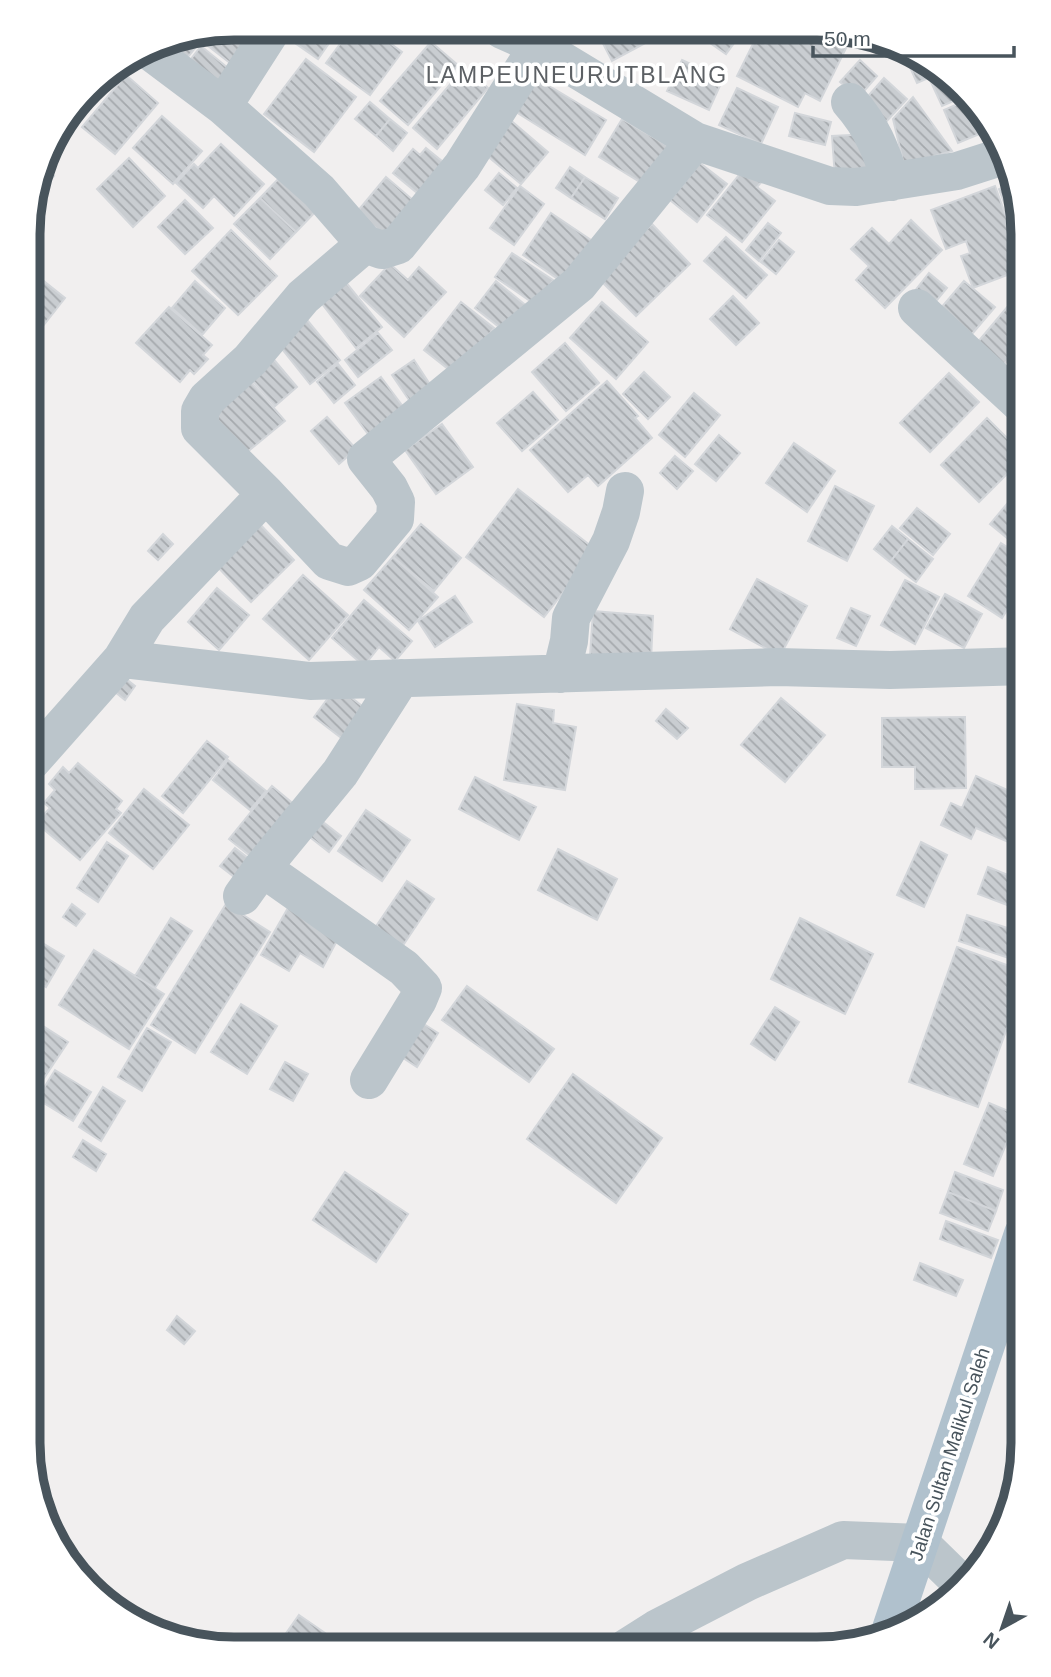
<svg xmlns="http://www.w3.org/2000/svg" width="1051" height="1677" font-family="Helvetica,sans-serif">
<defs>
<pattern id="building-back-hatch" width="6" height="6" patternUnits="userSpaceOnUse" patternTransform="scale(1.75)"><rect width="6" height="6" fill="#c9cdd1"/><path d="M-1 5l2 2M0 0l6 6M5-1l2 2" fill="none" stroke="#a5a9ad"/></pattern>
</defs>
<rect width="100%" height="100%" fill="#f1efef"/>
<path fill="url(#building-back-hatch)" stroke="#d3d6da" stroke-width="2" d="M277 28 339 29 318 59 276 30Z
M228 29 250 46 234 66 203 42 210 33Z
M351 29H371L402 52 370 95 326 63Z
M596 30 668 31 612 61Z
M693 31H743L726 54Z
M771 31 838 32 851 38 820 101 805 93 798 107 737 76 756 38 765 44Z
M191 37 199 43 180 67 165 55 177 39Z
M431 42 458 65 408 125 380 101Z
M201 46 234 73 218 94 184 68Z
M905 56 940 73 917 83Z
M306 59 356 97 314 152 264 114Z
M682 60 723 79 709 110 667 91Z
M860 60 877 76 858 98 840 82Z
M120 66 99 92 92 87 98 79Z
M464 68 488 88 437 149 413 128Z
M942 74 952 79 965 96 942 106 930 80Z
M126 75 158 103 115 154 82 127Z
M531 75 606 120 585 155 511 109Z
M884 78 907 99 884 124 862 103Z
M737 88 778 107 761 144 719 125Z
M89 91 96 96 74 122 69 117Z
M913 97 952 151 904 165 893 119Z
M967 100 989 130 958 143 944 110Z
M370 102 390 119 376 136 355 119Z
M795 113 831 122 825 145 789 136Z
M162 116 202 151 173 184 133 148Z
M508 118 548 152 521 184 480 150Z
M390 119 407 133 393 151 376 136Z
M622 119 668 146 645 185 599 157Z
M66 121 73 127 46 160 45 158 49 143Z
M870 134 872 175 835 178 832 136Z
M221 144 264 184 234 216 214 196 203 208 176 183 194 164 198 168Z
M426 148 448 166 422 197 393 173 413 149 420 155Z
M129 158 165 196 133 227 97 189Z
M700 163 727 184 697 222 670 200Z
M747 165 764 179 757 187 775 201 742 242 707 215Z
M42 166 54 176 31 204Z
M570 167 585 177 571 198 556 188Z
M499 173 517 188 503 205 485 190Z
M283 174 319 208 296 232 260 198Z
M386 177 413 200 384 235 357 212Z
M585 177 618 198 605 219 571 198Z
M1013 184 1023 234V247L1021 248 999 189Z
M520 186 544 204 514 245 490 228Z
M995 186 1023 263V269L973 288 961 256 970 253 966 241 946 249 931 210Z
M260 198 296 232 270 259 234 224Z
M185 200 213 228 185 254 158 227Z
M551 213 597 244 568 286 523 255Z
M911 220 942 250 885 308 856 280 869 266 851 249 872 228 889 244Z
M768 223 781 233 759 261 746 250Z
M652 224 690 264 636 316 597 277Z
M231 230 277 276 238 315 192 271Z
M726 237 767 275 746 298 704 261Z
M779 240 794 252 776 274 761 262Z
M512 253 553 280 536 305 495 277Z
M390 264 408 280 419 267 446 292 404 337 360 296Z
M30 270 65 298 32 340 30 338Z
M929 273 947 288 932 306 914 292Z
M344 280 382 327 356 348 319 300Z
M195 281 225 308 202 335 172 308Z
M496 281 529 308 508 334 475 308Z
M964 281 995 307 966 341 935 315Z
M733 296 759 323 736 345 710 319Z
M1014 299 1023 307V343L998 371 972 349Z
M461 302 494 328 457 376 424 350Z
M602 302 648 342 616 379 570 338Z
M169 307 212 345 203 355 208 359 194 374 190 370 180 382 136 343Z
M303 315 340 360 310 384 274 339Z
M378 333 392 350 358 377 345 360Z
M565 343 599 383 566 411 532 372Z
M270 355 297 387 275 406 247 374Z
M414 360 433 389 411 403 392 375Z
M338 364 355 385 334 403 317 382Z
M29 367 39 375 29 386Z
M644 372 670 397 648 419 623 394Z
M949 373 979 402 930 452 900 423Z
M245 375 285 421 246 453 207 408Z
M381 377 407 412 371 438 345 403Z
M607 381 638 416 635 418 652 438 598 486 588 475 568 492 530 450Z
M533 392 558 420 522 451 497 423Z
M694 393 720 415 685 457 659 435Z
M327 417 356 449 339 464 311 431Z
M987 418 1023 454V458L979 502 941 465Z
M442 424 473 467 436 494 405 450Z
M719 435 740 453 716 481 695 464Z
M794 443 835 471 807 512 766 483Z
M675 456 693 471 677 489 660 473Z
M1023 485V551L990 524Z
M835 486 874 506 847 561 808 541Z
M518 489 596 550 544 617 466 557Z
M917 508 950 534 933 555 900 528Z
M255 519 294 560 251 602 211 560Z
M421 524 461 558 434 591 393 557Z
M892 526 908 539 890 562 874 549Z
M163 534 173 544 158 560 148 551Z
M908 539 933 559 916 582 890 562Z
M1001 543 1023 557V584L1002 618 968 596Z
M393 557 438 597 409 630 364 590Z
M303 575 348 615 309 660 263 619Z
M757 579 807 606 780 656 730 629Z
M905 580 939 597 915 644 881 625Z
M217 588 249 615 219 650 188 622Z
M945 594 982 614 964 648 926 628Z
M455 596 472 622 435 647 418 621Z
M364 600 412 641 395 661 379 647 364 666 332 638Z
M851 608 870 616 856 646 837 638Z
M593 611 653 616 651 661 590 656Z
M1018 671 1023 673V717L1008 713Z
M120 674 135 686 125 700 109 687Z
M337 686 367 710 344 740 314 717Z
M781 698 825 735 785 782 741 745Z
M517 704 554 710 553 723 576 727 565 790 504 780Z
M666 709 688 728 677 739 656 721Z
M965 717 966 788 915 789V767H882V718Z
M1023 733V769L1009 762Z
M207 741 228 757 183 813 162 796Z
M228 760 266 791 250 810 213 780Z
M78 763 122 801 116 809 121 813 80 860 36 823 50 808 44 803 55 790 49 784 63 767 69 773Z
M976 776 1023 797V820L1013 844 976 828 971 839 941 825 951 803 962 808Z
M475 777 536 807 519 840 459 809Z
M272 786 296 806 254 859 229 839Z
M144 789 189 825 153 869 109 833Z
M366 810 410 840 382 881 338 851Z
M318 818 341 836 329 852 306 834Z
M107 842 128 856 98 902 77 888Z
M921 842 947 855 924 907 897 895Z
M235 848 252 861 237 879 220 866Z
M558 849 617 879 597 920 538 890Z
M988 867 1023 881V911L978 894Z
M407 881 434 899 396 956 368 938Z
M72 904 85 914 76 926 63 917Z
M226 904 270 932 195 1053 151 1025Z
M289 906 340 935 323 967 300 953 289 971 261 955Z
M967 915 1023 933V963L959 941Z
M171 918 192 931 155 988 135 976Z
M800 918 873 954 845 1014 771 979Z
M31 936 64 956 46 987 29 976V940Z
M957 947 1023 971V985L978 1107 909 1082Z
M94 950 164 994 129 1049 59 1005Z
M467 986 554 1049 529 1082 442 1020Z
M241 1004 277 1026 247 1074 211 1052Z
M775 1007 799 1022 775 1060 751 1044Z
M416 1019 438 1033 417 1067 394 1052Z
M40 1024 68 1042 28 1102 29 1041Z
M147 1028 171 1042 142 1091 118 1077Z
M285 1062 308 1074 293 1101 270 1089Z
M55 1070 91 1092 73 1121 37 1099Z
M573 1074 662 1138 616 1203 527 1139Z
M103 1087 125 1101 101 1141 79 1127Z
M989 1103 1018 1115 993 1176 964 1164Z
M83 1140 106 1154 96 1171 73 1157Z
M345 1172 408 1214 376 1262 313 1220Z
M955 1172 1003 1190 996 1211 948 1192Z
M948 1192 996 1211 988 1231 940 1213Z
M946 1221 998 1240 991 1258 940 1239Z
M920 1263 963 1280 956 1296 914 1280Z
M177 1316 195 1331 184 1344 167 1330Z
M299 1615 325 1633 315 1647H294L282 1639Z"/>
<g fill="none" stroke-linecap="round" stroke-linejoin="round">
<path stroke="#bbc5cb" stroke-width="38" d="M502 30 538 46 695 141 830 186 856 187 957 171 1007 155
M147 49 223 106 319 191 365 244 382 250 398 245 462 166 548 30
M850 102C872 127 881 150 891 182
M223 106 273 28
M917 308 1023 406
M266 494 329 561 348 567 359 562 395 519 396 502 389 488 366 459 579 284 695 141
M122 659 147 618 266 494 200 428V411L207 399 250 360 303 297 365 244
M561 674 569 641 571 618 611 541 621 512 625 491
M29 764 122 659 310 681 778 667 890 670 1023 666
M262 868 404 968 423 988 418 1000 369 1080
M242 896 262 868 340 773 401 678
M626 1648 656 1629 747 1582 843 1540 920 1543 961 1583"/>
<path stroke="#b0c1cd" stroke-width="38" d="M889 1635 1023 1234"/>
</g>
<g text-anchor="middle" stroke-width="7" stroke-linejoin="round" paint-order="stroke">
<g font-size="19" fill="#48545c" stroke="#fff">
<text transform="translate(949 1454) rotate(-72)" y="7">Jalan Sultan Malikul Saleh</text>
</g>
<g font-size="23" letter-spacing="2" fill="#5c6064" stroke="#fff">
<text x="577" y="83">LAMPEUNEURUTBLANG</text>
</g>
</g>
<path d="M0 0H1051V1677H0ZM234 40H817A194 194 0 0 1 1011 234V1443A194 194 0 0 1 817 1637H234A194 194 0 0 1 40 1443V234A194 194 0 0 1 234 40Z" fill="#fff" fill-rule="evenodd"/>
<path fill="none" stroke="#48545c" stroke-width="9" d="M234 40H817A194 194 0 0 1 1011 234V1443A194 194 0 0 1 817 1637H234A194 194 0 0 1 40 1443V234A194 194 0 0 1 234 40Z"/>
<g transform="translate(1002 1628) rotate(220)" stroke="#ffffff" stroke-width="5" paint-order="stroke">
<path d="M0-5L12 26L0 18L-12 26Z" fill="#48545c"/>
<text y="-10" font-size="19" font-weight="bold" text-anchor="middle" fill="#48545c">N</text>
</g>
<path d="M813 46v10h201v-10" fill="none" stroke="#48545c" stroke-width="3.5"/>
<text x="824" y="46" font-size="21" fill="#48545c" stroke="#ffffff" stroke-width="5" paint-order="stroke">50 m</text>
</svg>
